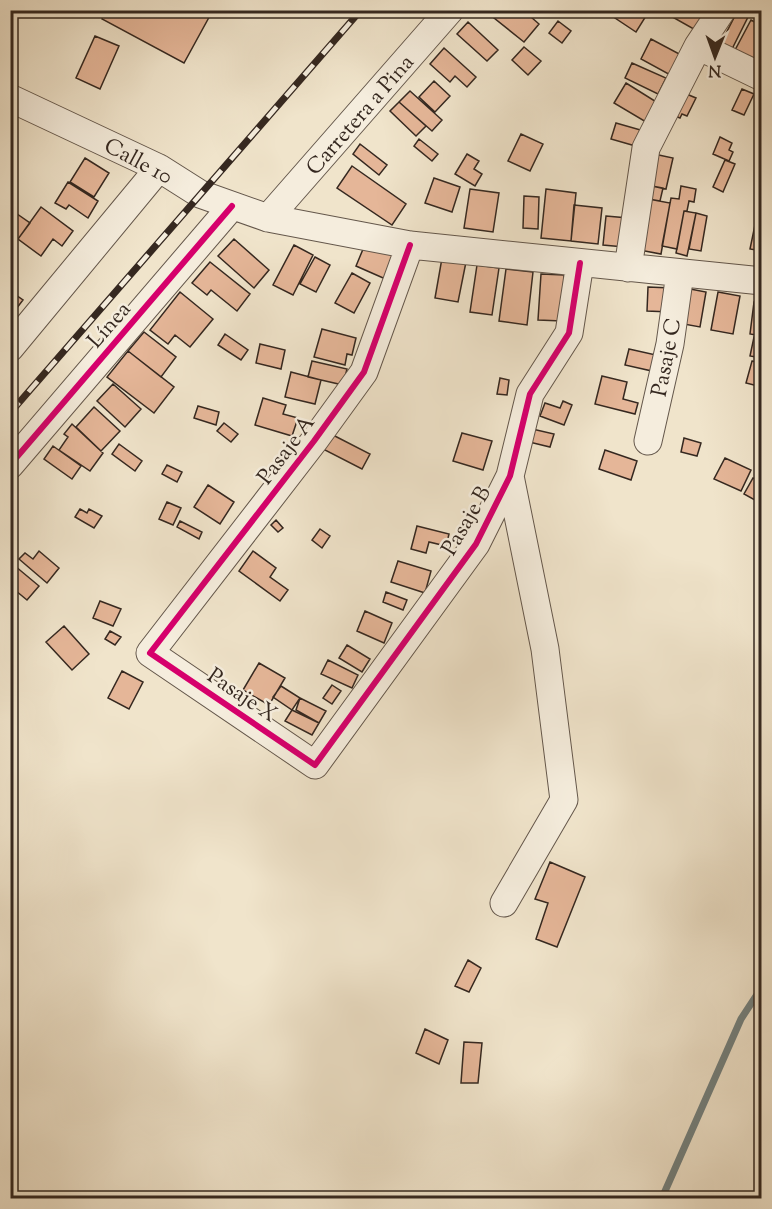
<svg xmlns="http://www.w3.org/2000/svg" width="772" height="1209" font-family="'Sorts Mill Goudy',serif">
<rect width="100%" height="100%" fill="#f0e4cb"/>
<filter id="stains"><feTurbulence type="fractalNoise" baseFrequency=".00333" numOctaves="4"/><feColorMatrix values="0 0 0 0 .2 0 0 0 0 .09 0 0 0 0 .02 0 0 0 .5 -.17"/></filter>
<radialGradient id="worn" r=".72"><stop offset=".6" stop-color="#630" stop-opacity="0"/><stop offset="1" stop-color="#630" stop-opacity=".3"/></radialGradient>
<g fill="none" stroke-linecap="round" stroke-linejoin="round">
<path stroke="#73817f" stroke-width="7" d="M662 1198 741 1019 762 987"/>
</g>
<path fill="#e5b698" stroke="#352820" stroke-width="1.5" d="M106 10H213L184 63 102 19Z
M484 10H523L539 24 524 42Z
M603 10H637L646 16 636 32Z
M660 10H711L699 32Z
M738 10 749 15 731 51 720 45Z
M751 20 762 26V57L758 64 734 52Z
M558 21 571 31 562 43 549 33Z
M468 22 498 50 487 61 457 34Z
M95 36 119 46 100 89 76 78Z
M651 39 685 57 674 77 641 59Z
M524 47 541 61 528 75 512 60Z
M444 48 476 77 467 87 455 76 450 82 430 64Z
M632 63 666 78 658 94 625 78Z
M434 81 450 96 435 112 419 97Z
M626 83 658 103 646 122 614 103Z
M742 89 754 94 744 115 732 110Z
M410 91 442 120 432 131 399 102Z
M684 93 696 98 687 116 682 114 680 118 673 115Z
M399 102 426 126 416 136 390 111Z
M616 123 644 131 639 147 611 139Z
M521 134 543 144 530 171 508 161Z
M720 137 732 143 729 150 733 152 729 161 713 154Z
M419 139 438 154 432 161 414 146Z
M360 144 387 165 379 175 353 154Z
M467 154 479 161 474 169 482 174 475 186 455 174Z
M654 154 673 158 666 189 647 185Z
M85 158 109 173 94 197 70 182Z
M725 160 735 164 723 192 713 187Z
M352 166 406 204 392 225 337 188Z
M434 178 460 187 452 212 425 203Z
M68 182 98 201 88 218 69 205 66 209 55 203Z
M647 185 663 188 660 201 643 198Z
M681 186 696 189 694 202 689 201 687 211H684L677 249 662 246 671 198 679 199Z
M470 189 499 193 493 232 464 228Z
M546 189 576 193 571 241 541 238Z
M524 196 539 197 538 229 523 228Z
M643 198 670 203 661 254 634 249Z
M574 205 602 208 598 244 571 241Z
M41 207 73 231 62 246 53 239 41 256 18 239Z
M10 209 30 223 18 239 10 234Z
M684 211 696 213 687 256 676 253Z
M696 213 707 216 701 251 689 249Z
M606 216 628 218 624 247 603 245Z
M756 220 762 221V251L750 249Z
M234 239 269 270 254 288 218 256Z
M366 242 401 258 390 281 356 266Z
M294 245 313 255 293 295 273 285Z
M315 257 330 265 316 292 300 284Z
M442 258 466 262 458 302 435 298Z
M210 262 250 294 237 311 211 290 207 295 192 283Z
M477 265 499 268 492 315 470 312Z
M506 269 533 272 527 325 499 321Z
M352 273 370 283 354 313 335 303Z
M541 274 564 275 562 321 538 320Z
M648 287 671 288 670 312 647 311Z
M685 288 706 292 700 327 678 323Z
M10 291 23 300 10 317Z
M180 292 213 319 190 347 175 335 168 344 150 330Z
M718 292 740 296 733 334 711 330Z
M754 302 762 303V336L750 334Z
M322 329 356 338 352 355 347 354 345 365 314 357Z
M144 332 176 357 161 377 128 351Z
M225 334 248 350 241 360 218 345Z
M754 337 762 338V358L750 356Z
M260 344 285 350 281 369 256 363Z
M629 349 656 355 652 371 625 365Z
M128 351 174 387 154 413 107 377Z
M312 361 347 369 343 385 308 377Z
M752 361 762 363V387L746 383Z
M291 372 321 380 315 404 285 397Z
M602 376 627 382 623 399 638 403 635 414 595 404Z
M500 378 509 380 507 395 497 394Z
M113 384 141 409 125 427 97 401Z
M263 398 286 405 283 414 298 418 292 436 255 425Z
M563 401 572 405 564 425 540 416 545 403 560 408Z
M198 406 219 412 216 425 194 418Z
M94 407 120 431 101 451 76 427Z
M224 423 238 434 231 442 217 431Z
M72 424 103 453 90 471 59 450 68 437 64 434Z
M528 428 554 434 550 447 525 441Z
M329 433 370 454 362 469 321 448Z
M462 433 492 441 483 470 453 461Z
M684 438 701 443 697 456 681 452Z
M119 444 142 461 135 471 112 454Z
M53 446 81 466 72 479 44 459Z
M605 450 637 461 631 480 599 469Z
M725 458 751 470 741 491 714 479Z
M167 465 182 472 177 482 162 474Z
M753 478 762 482V504L744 494Z
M208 485 234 502 220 524 194 507Z
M167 502 181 508 173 525 159 519Z
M80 509 87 513 89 509 102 516 94 528 75 517Z
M276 520 283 528 278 532 271 525Z
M180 521 202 532 199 539 177 527Z
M417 526 449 534 446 546 429 542 426 553 411 549Z
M320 529 330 536 322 548 312 540Z
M39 551 59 568 47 583 19 559 25 553 33 559Z
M253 551 276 568 270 577 288 590 280 601 239 571Z
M398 561 431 571 425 593 391 582Z
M15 566 39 586 27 600 10 586V571Z
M386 592 407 600 403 610 383 602Z
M100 601 121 609 113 626 93 618Z
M365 611 392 623 384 643 357 631Z
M64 626 89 654 72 670 46 642Z
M110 631 121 637 115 645 105 639Z
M347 645 370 659 362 672 339 658Z
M328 660 358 675 352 688 321 674Z
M259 663 285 678 269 705 243 690Z
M122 671 143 682 129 709 108 698Z
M332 685 341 691 332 704 323 698Z
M281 686 300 698 292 710 273 697Z
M300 698 326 711 319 723 296 710Z
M292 710 319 723 312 735 285 721Z
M550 862 585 877 557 947 536 939 548 903 535 899Z
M468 960 481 968 469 992 455 986Z
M425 1029 448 1040 439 1064 416 1053Z
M464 1042 482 1043 478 1083H461Z"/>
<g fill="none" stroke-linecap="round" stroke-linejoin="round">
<defs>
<path id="minor" d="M698 46 762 77
M10 98 159 168 200 194 268 218 410 245 762 281
M268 218 450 10
M410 245 364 372 314 441 150 653 315 765 476 544 510 476 530 394 569 333 580 263
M628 268 646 148 698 46 722 10
M10 348 159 168
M648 441 670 344 680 273
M10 465 232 206
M504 903 564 800 545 649 510 476"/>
</defs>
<use href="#minor" stroke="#64574b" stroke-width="29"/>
<use href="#minor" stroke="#f5eddd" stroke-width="27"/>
<defs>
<path id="rail" d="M10 413 361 10"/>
</defs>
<use href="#rail" stroke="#352820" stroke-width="7"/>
<use href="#rail" stroke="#f5eddd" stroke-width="4.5" stroke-dasharray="14" stroke-linecap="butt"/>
<defs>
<path id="cycleway" d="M410 245 364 372 314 441 150 653 315 765 476 544 510 476 530 394 569 333 580 263
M10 465 232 206"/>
</defs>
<use href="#cycleway" stroke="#f5eddd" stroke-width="10"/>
<use href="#cycleway" stroke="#d6006c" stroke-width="6"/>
</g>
<g text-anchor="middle" stroke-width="5" stroke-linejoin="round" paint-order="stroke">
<g font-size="22" fill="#352820" stroke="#f5eddd">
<text transform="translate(359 114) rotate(-49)" y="8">Carretera a Pina</text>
<text transform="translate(139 160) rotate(28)" y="8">Calle 10</text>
<text transform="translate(108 324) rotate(-49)" y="8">Línea</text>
<text transform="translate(665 357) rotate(-79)" y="8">Pasaje C</text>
<text transform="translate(285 449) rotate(-53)" y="8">Pasaje A</text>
<text transform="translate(465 520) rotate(-60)" y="8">Pasaje B</text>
<text transform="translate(243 694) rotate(34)" y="8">Pasaje X</text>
</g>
</g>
<rect width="772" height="1209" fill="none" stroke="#f0e4cb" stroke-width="36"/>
<rect x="12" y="12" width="748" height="1185" fill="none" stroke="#352820" stroke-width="3"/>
<rect x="18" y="18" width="736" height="1173" fill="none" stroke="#352820" stroke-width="1.5"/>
<g transform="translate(715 57) rotate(181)" stroke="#f5eddd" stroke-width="4.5" paint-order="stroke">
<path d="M0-4.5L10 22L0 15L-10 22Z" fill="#352820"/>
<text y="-9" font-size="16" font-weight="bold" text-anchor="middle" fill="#352820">N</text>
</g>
<rect width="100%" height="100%" filter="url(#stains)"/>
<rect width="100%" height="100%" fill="url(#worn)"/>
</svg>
